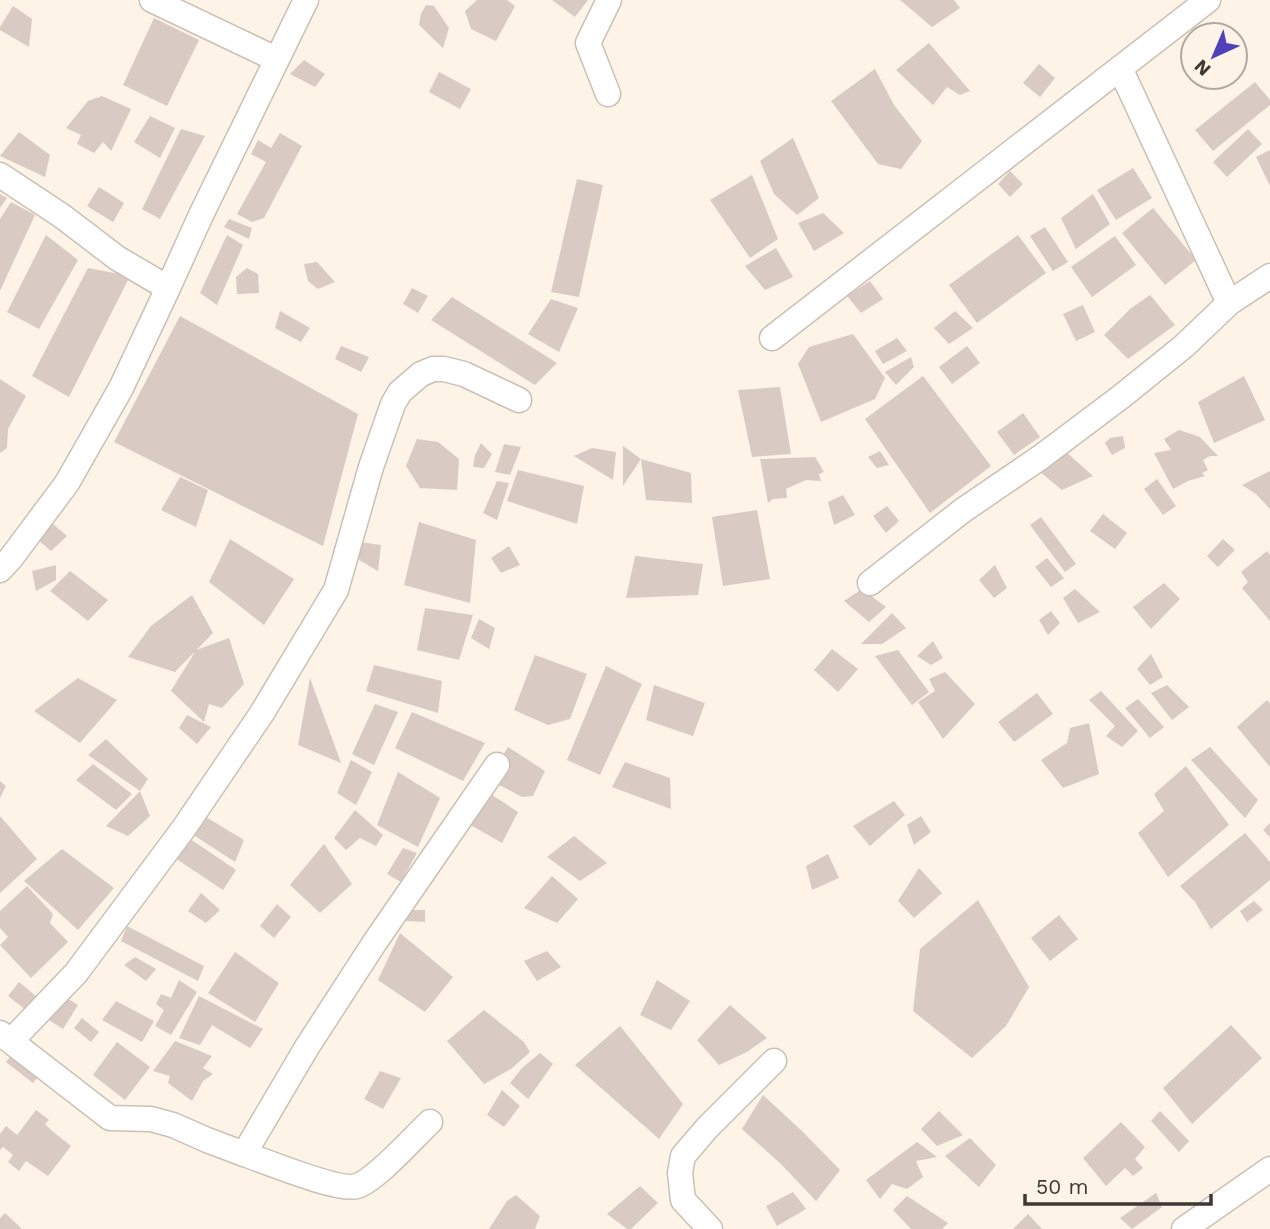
<svg xmlns="http://www.w3.org/2000/svg" width="1270" height="1229" font-family="'Work Sans',sans-serif">
<rect width="100%" height="100%" fill="#fdf3e7"/>
<path fill="#dacac4" d="M477 0H507L515 6 496 41 471 29 465 11Z
M552 0H588L575 17Z
M900 0H954L960 8 932 27Z
M426 5 434 6 449 28 443 48 419 25 421 14Z
M13 6 32 19 29 47 0 30V27Z
M154 18 199 40 167 106 123 85Z
M929 43 970 91 960 95 947 87 933 105 896 70Z
M304 60 325 74 315 87 290 74Z
M1039 64 1055 78 1040 97 1023 83Z
M875 69 894 105 922 141 901 169 878 164 831 101Z
M439 72 471 89 460 109 429 92Z
M1255 82 1270 100V105L1213 151 1195 130Z
M102 96 131 109 111 151 103 142 94 153 77 144 81 135 66 128 88 101Z
M150 116 175 128 160 158 134 142Z
M181 129 205 136 160 219 142 209Z
M1248 129 1262 144 1227 177 1213 162Z
M19 132 50 155 45 177 0 156Z
M280 133 302 146 264 218 252 222 237 214 266 162 251 154 258 140 271 148Z
M793 138 819 198 797 215 774 194 760 161Z
M1270 150V186L1256 157Z
M1133 168 1152 198 1116 220 1097 190Z
M1010 171 1023 184 1010 197 998 184Z
M752 175 778 239 750 258 710 200Z
M577 179 603 185 579 297 551 292Z
M99 187 124 203 113 222 87 206Z
M0 194 7 198 0 208Z
M1093 194 1110 224 1076 249 1061 218Z
M11 202 35 215 0 291V219Z
M1153 208 1196 260 1165 285 1122 233Z
M823 213 844 233 814 251 798 223Z
M229 219 252 228 249 239 224 227Z
M1045 227 1068 262 1053 271 1030 236Z
M46 235 78 260 39 329 7 312Z
M227 235 243 245 217 305 200 293Z
M1018 235 1046 273 977 323 949 285Z
M1115 236 1136 265 1092 297 1071 267Z
M776 248 793 277 765 290 745 266Z
M317 262 335 282 318 289 308 281 304 264Z
M88 268 130 276 69 397 32 376Z
M247 268 258 274 259 293 237 294 236 277Z
M870 281 883 299 861 313 847 296Z
M412 288 428 296 418 313 403 304Z
M1150 295 1175 325 1128 359 1104 335 1130 309Z
M452 297 557 363 535 385 431 320Z
M551 299 578 308 559 352 528 334Z
M1083 305 1095 332 1076 341 1063 314Z
M280 311 310 328 301 342 275 328Z
M955 311 973 328 949 344 934 328Z
M180 316 358 414 323 546 114 442Z
M853 334 885 378 875 399 821 422 798 364 809 347Z
M897 338 907 351 883 364 875 351Z
M341 346 369 357 361 372 335 359Z
M967 346 980 363 952 384 939 367Z
M911 357 914 367 896 385 885 372Z
M923 376 991 466 930 513 865 419Z
M1244 376 1265 420 1214 443 1198 402Z
M0 379 26 396 8 429 7 448 0 453Z
M780 387 791 454 752 457 738 390Z
M1023 413 1040 437 1014 455 997 432Z
M1179 430 1200 437 1218 456H1210L1203 460 1208 470 1202 473 1205 476 1188 481 1173 489 1154 453 1171 450 1164 439Z
M1123 436 1125 448 1112 455 1105 443 1110 438Z
M417 439 438 442 459 459 457 490 420 488 406 466Z
M481 443 492 454 484 468 473 467 475 455Z
M504 444 521 447 510 475 495 472Z
M623 446 641 459 623 486Z
M592 448 616 452 613 480 574 456Z
M1064 450 1093 476 1062 490 1040 472Z
M880 451 889 465 877 468 868 457Z
M815 457 824 472 819 474 821 481 806 480 786 489 787 498 773 499 768 503 760 459Z
M641 459 691 473 692 503 646 500Z
M518 470 584 486 577 524 507 501Z
M1270 471V509L1256 494 1242 485Z
M180 477 208 490 196 527 161 510Z
M1157 479 1176 506 1163 515 1144 489Z
M497 481 509 483 497 520 483 513Z
M843 495 855 515 834 525 828 502Z
M887 506 899 521 886 533 873 516Z
M757 510 770 579 723 586 712 517Z
M1103 514 1127 533 1115 549 1090 531Z
M1041 517 1076 564 1065 572 1030 525Z
M419 522 476 540 470 603 404 585Z
M53 524 67 536 51 551 38 540Z
M230 539 294 579 264 625 209 582Z
M1223 539 1235 550 1218 567 1207 556Z
M360 542 381 545 378 571 359 560Z
M509 546 520 565 501 573 491 558Z
M1267 551 1270 555V621L1242 588 1248 582 1241 572Z
M635 556 703 564 698 595 626 598Z
M1047 558 1064 578 1051 587 1035 567Z
M56 565V580L36 591 32 571Z
M995 565 1007 588 994 598 979 580Z
M70 571 108 600 88 621 50 591Z
M1164 583 1180 599 1151 629 1133 607Z
M862 589 886 607 869 622 844 601Z
M1075 589 1100 612 1078 623 1063 598Z
M192 595 213 633 175 672 128 657 151 626Z
M425 608 473 615 459 660 417 650Z
M1051 611 1060 623 1048 635 1039 620Z
M892 613 906 628 882 644H861Z
M479 619 495 628 489 649 471 638Z
M229 638 244 684 222 708 209 704 204 722 171 691 196 650Z
M933 641 943 658 931 665 917 656Z
M832 649 858 669 838 692 814 670Z
M898 650 929 692 912 705 875 656Z
M1151 654 1163 677 1150 685 1137 669Z
M535 655 587 674 570 719 548 725 514 710Z
M374 665 442 681 438 713 366 691Z
M606 666 642 684 600 775 567 760Z
M945 672 975 704 943 739 918 702 935 691 929 679Z
M78 678 117 700 80 743 34 711Z
M310 678 341 763 298 745Z
M654 685 705 703 693 736 646 720Z
M1167 685 1189 707 1172 720 1151 693Z
M1101 691 1138 731 1122 747 1106 736 1115 726 1089 700Z
M1037 693 1053 714 1014 742 998 722Z
M1138 699 1164 727 1150 738 1125 708Z
M1267 700 1270 703V767L1237 727Z
M375 704 398 712 374 765 352 754Z
M412 712 485 743 463 781 395 748Z
M187 715 211 727 197 744 179 728Z
M1089 723 1099 774 1063 788 1041 760 1067 743 1070 728Z
M106 739 148 779 140 791 150 816 128 836 106 826 140 791 88 755Z
M508 747 545 771 533 796 522 797 488 779Z
M1210 747 1258 800 1245 818 1191 760Z
M351 760 372 772 356 805 337 793Z
M625 762 670 778 671 809 612 787Z
M93 764 132 794 116 810 76 780Z
M1186 766 1229 825 1168 877 1138 833 1164 811 1154 794Z
M398 772 440 798 418 847 377 825Z
M0 781 6 786 0 798Z
M489 793 518 812 502 843 467 823Z
M894 801 905 815 870 846 853 826Z
M355 810 383 835 376 846 360 838 346 850 334 838Z
M201 814 244 840 235 862 189 832Z
M0 816 37 859 0 893Z
M921 816 931 832 914 845 907 825Z
M1270 823V837L1263 830Z
M1245 833 1270 862V880L1211 929 1195 902 1180 886Z
M186 836 236 870 223 890 172 856Z
M574 836 607 863 580 881 547 857Z
M324 844 352 884 320 913 290 885Z
M403 848 417 853 401 882 387 874Z
M62 849 114 888 78 930 24 881Z
M828 854 839 878 812 890 806 866Z
M919 868 942 893 914 918 898 901Z
M552 876 578 899 557 923 524 908Z
M27 886 53 914 50 923 68 942 31 978 0 945 8 937 0 928V911Z
M201 893 220 910 206 923 188 911Z
M978 900 1029 987 1006 1026 972 1058 913 1011 920 949Z
M1254 901 1263 910 1247 922 1240 911Z
M277 904 291 917 274 938 260 926Z
M405 910H425V922L406 921Z
M1059 915 1078 939 1050 961 1031 938Z
M127 926 204 966 198 981 121 941Z
M400 933 453 977 425 1012 378 980Z
M547 951 561 967 537 981 524 961Z
M235 952 279 983 255 1022 208 993Z
M135 957 156 969 146 981 124 965Z
M179 980 197 992 171 1035 155 1026 164 1010 156 1004 161 994 171 998Z
M657 980 690 1001 671 1030 640 1015Z
M19 982 37 997 26 1010 8 996Z
M62 995 78 1005 63 1029 47 1019Z
M199 996 263 1029 250 1048 212 1025 200 1045 179 1038Z
M116 1001 154 1021 142 1042 102 1020Z
M730 1005 767 1038 747 1052 719 1065 697 1040Z
M484 1010 524 1042 530 1052 511 1069 484 1084 447 1041Z
M82 1018 99 1032 91 1042 74 1028Z
M1231 1025 1262 1058 1192 1124 1163 1088Z
M620 1026 683 1104 659 1139 575 1065Z
M175 1041 212 1056 203 1068 213 1074 203 1081 192 1101 168 1083 170 1076 153 1071Z
M117 1042 150 1067 125 1100 93 1075Z
M14 1052 41 1073 33 1083 6 1062Z
M540 1053 553 1064 528 1099 510 1083 522 1068Z
M380 1071 401 1078 383 1109 364 1099Z
M502 1090 520 1106 504 1127 487 1115Z
M763 1095 802 1131 840 1170 816 1201 781 1164 742 1129Z
M36 1110 49 1120 45 1124 51 1130 71 1146 48 1176 26 1161 19 1171 8 1162 13 1155 3 1147 0 1150V1134L6 1126 17 1135Z
M939 1111 963 1135 937 1146 921 1129Z
M1160 1111 1189 1141 1179 1152 1151 1121Z
M1121 1122 1145 1147 1135 1159 1143 1168 1133 1176 1125 1168 1106 1186 1083 1158Z
M970 1138 996 1165 979 1187 945 1156Z
M917 1142 937 1157 916 1161 923 1177 907 1189 892 1184 880 1199 866 1180Z
M640 1186 658 1203 631 1229H627L607 1214Z
M793 1192 806 1209 777 1226 766 1206Z
M1156 1193 1162 1207 1132 1229 1120 1218Z
M516 1195 540 1216 535 1229H489L507 1201Z
M907 1196 948 1223 942 1229H911L893 1210Z
M5 1213 22 1229H0V1218Z
M1028 1214 1042 1229H1013Z"/>
<g fill="none" stroke-linecap="round" stroke-linejoin="round">
<defs>
<path id="minor" d="M152 0 276 59
M1120 68 1229 303
M608 94 588 43 609 0
M0 175 62 216 117 258 168 288
M772 338 1208 0
M0 570 11 558 67 483 121 388 168 288 201 215 306 0
M870 583 962 511 1041 457 1122 396 1184 346 1229 303 1270 276
M0 1033 110 1118 151 1119 173 1125 207 1140 244 1154 307 1047 375 942 497 765
M11 1041 76 973 184 828 262 713 336 590 371 467 393 404 400 392 421 374 433 369H444L464 374 519 400
M244 1154C265 1161 339 1192 357 1186 376 1180 413 1138 430 1122
M710 1229 683 1200 680 1173 683 1156 707 1128 774 1061
M1184 1229 1270 1169"/>
</defs>
<use href="#minor" stroke="#cac0b5" stroke-width="27"/>
<use href="#minor" stroke="#fff" stroke-width="24"/>
</g>
<g transform="translate(1214 56) rotate(224)"><circle r="33" fill="#fdf3e7" stroke="#b0a99f" stroke-width="2"/>
<path d="M0-5L12 26L0 18L-12 26Z" fill="#4f41b8"/>
<text y="-10" font-size="19" font-weight="bold" text-anchor="middle" fill="#3d3934">N</text>
</g>
<path d="M1025 1194v10h186v-10" fill="none" stroke="#3d3934" stroke-width="3.5"/>
<text x="1036" y="1194" font-size="21" fill="#3d3934" stroke="#fdf3e7" stroke-width="5" paint-order="stroke">50 m</text>
</svg>
